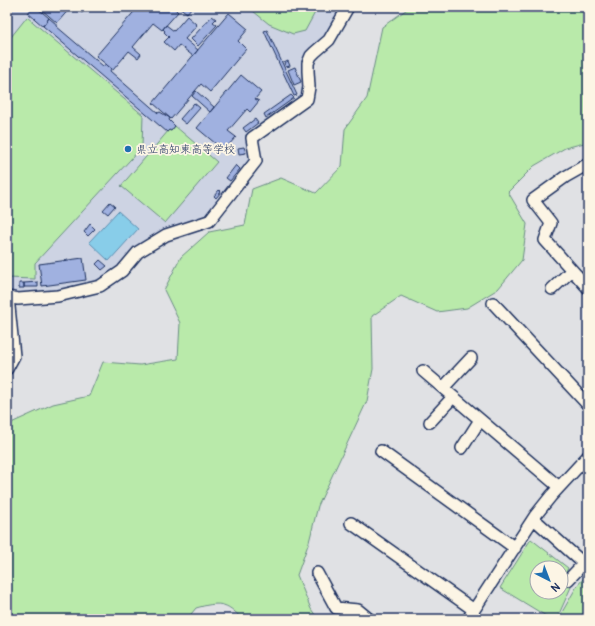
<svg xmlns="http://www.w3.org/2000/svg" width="595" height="626" font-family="Pangolin,'Klee One',sans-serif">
<rect width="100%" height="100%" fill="#e0e1e4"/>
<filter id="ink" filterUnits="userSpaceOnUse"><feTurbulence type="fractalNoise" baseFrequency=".025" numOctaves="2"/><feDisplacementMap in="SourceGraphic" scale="8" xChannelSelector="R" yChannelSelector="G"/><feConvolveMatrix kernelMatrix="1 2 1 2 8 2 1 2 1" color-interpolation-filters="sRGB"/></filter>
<g filter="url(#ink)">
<path fill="#cdd3e3" d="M7 7H342L326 36 308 52 305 93 299 100 247 137 251 160 207 218 163 230 134 249 119 267 98 282 68 290 20 294 7 291Z"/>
<path fill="#b9eaaa" stroke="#6a8c84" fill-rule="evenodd" d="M248 7H318L305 31 293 34 269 24Z
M410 7H588V142L565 148 534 166 508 192 527 224 522 260 498 289 467 308 437 312 401 296 372 316 373 369 367 401 318 506 309 542 297 575 311 609 318 619H242C226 601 218 602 196 608L187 619H7V428L9 424 53 404 89 396 103 362 140 365 178 359 180 323 164 290 181 257 209 232 245 225 252 189 281 178 316 193 342 166 345 129 367 98 382 27Z
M27 17 143 115 142 147 35 263V279L7 278V42Z
M175 126 217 162 165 223 121 186 169 130 171 131Z
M531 539 568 568 561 583 571 587 559 614V619H551L500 588ZM537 568H561V592H537Z
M588 573V619H562L561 614 577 586Z"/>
<path fill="#88cde9" stroke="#5c8eb1" d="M118 211 138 229 109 261 89 242Z"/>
<path fill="#a0b1e0" stroke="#1b2f5e" d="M33 7H36L49 18 43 26 28 13Z
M42 7H71L57 23 41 9Z
M75 7H88L82 13Z
M138 7H173L178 12 162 30 153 23 133 47 141 54 138 58 129 51 113 70 96 56Z
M179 7H192L187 13Z
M229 13 248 29 238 41 246 49 210 92 201 84 171 119 153 103Z
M187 16 197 25 185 39 198 50 193 56 179 45 174 51 164 42 169 37 164 32 165 31 163 29 166 25 174 31Z
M212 16 216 19 213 22 217 25 198 46 191 39Z
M49 18 56 24V26L103 66 106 64 111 69 110 71 158 113 160 112 170 118 169 120 175 126 171 131 169 130 167 132 43 26Z
M267 30 297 95 294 96 264 31Z
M288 61 290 66 286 67 284 63Z
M295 67 301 82 294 85 288 70Z
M241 75 261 92 255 99 259 101 250 112 247 109 228 131 236 137 225 149 217 143 216 144 197 128Z
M196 91 214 107 210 112 192 96Z
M291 95 294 98 266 118 264 114Z
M194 103 200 108 186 124 180 119Z
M255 119 258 123 246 132 243 128Z
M244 147 246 153 239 154 238 148Z
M236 165 240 169 230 181 226 178Z
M219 190 221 192 216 198 214 196Z
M110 202 115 206 108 214 103 210Z
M90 224 95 229 88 236 84 232Z
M83 258 86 280 42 286 39 264Z
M100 260 107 266 102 270 96 264Z
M38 282V287H24V283Z
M19 283H24V288H19Z"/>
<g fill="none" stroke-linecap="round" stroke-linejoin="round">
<defs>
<path id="street" d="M588 164 565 177 533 200 551 223 545 240 588 288
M552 289 572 270
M7 297 18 299 58 296 100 286 122 271 138 252 166 235 209 221 256 161 252 138 307 99 309 87 308 71V63L311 56 315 52 329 40 348 7
M493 303 588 405
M7 369 14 356 8 297
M423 371 559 487
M443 388 471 358
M430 422 453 397
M462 448 480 420
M381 451 515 548
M534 519 583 563
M351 523 474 610
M317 573 336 608 358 610 369 619
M568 580 588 559
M468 619 535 516 551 496 588 456"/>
</defs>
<use href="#street" stroke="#1b2f5e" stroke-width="14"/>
<use href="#street" stroke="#fcf5e5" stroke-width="11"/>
</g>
</g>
<circle fill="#1f6fb2" stroke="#fcf5e5" stroke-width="1.5" cx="128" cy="149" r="4"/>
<g text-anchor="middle" stroke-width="3.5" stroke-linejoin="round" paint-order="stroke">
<g font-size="11" fill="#1b2f5e" stroke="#fcf5e5" text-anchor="start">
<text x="136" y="153">県立高知東高等学校</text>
</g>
</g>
<rect width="595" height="626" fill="none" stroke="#fcf5e5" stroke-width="24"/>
<rect x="12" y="12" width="571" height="602" fill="none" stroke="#1b2f5e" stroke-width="1.5" filter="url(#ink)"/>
<g transform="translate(549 580) rotate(138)"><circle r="19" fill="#fcf5e5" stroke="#a2a6af"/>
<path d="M0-3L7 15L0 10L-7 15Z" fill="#1f6fb2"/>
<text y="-6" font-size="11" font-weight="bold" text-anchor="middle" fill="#1b2f5e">N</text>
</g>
</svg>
